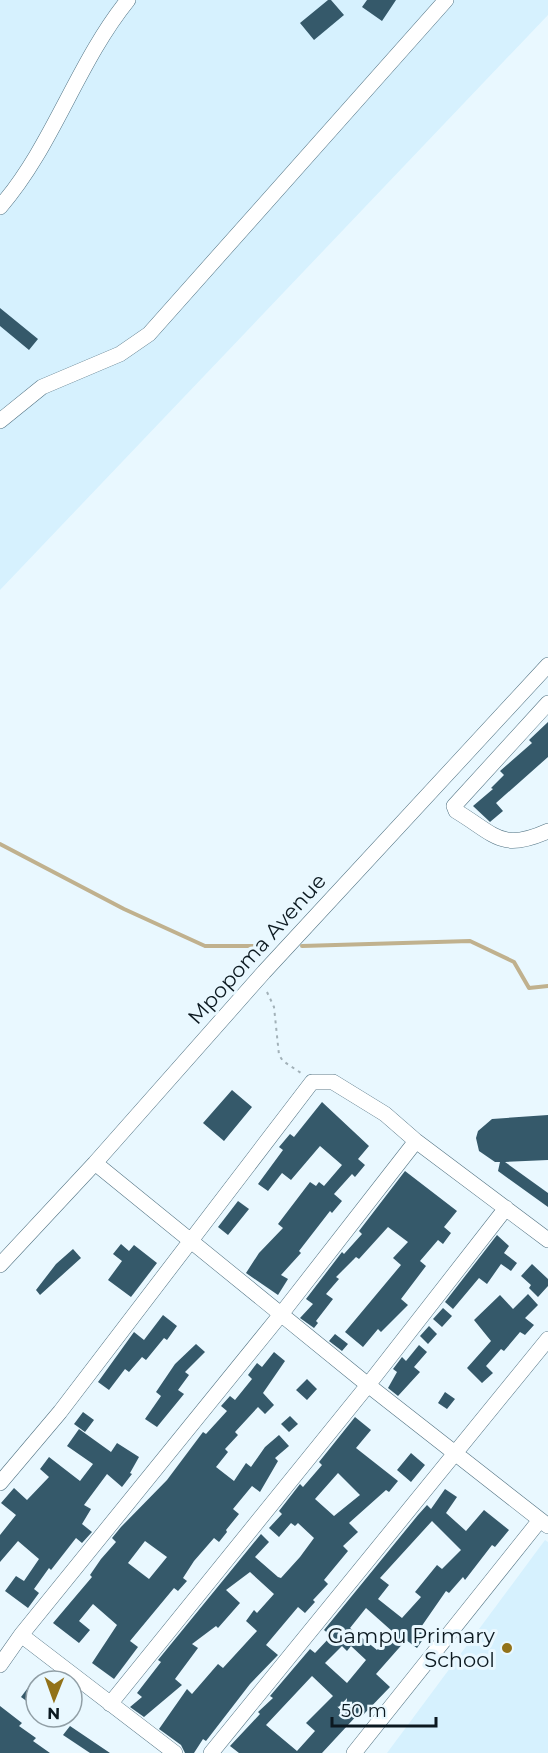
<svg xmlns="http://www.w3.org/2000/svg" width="548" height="1753" font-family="Montserrat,sans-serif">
<rect width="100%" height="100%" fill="#e9f8ff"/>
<path fill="#d6f1fe" d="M0 0H548V15L0 590Z
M545 1540 548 1542V1753H387Z"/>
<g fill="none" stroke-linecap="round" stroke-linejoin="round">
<path stroke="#c0b18e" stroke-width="4" d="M0 844 124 909 205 946H269
M302 946 470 941 514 962 529 988 548 986"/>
</g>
<path fill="#35596a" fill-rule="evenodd" d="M328 0H331L344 15 314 40 300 23Z
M367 0H396L382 21 362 7Z
M0 308 38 339 29 350 0 326Z
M548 722V757L496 803 503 811 490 822 473 806 493 789 491 788 504 775 500 771 532 743 529 740Z
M232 1090 252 1107 224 1141 203 1123Z
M322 1102 369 1146 358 1159 365 1165 355 1177 352 1174 334 1194 342 1201 332 1213 330 1211 299 1251 301 1253 281 1275 288 1279 278 1295 246 1273 259 1253 283 1228 278 1224 310 1182 316 1186 319 1182 324 1186 342 1165 320 1146 291 1180 282 1173 268 1191 258 1184 283 1150 279 1147 290 1134 294 1137Z
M548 1115V1160L505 1162 548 1193V1207L498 1171 500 1162H495L479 1151 476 1138 478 1131 492 1119Z
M405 1171 457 1211 444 1227 451 1233 443 1244 438 1240 420 1261 426 1266 401 1299 408 1305 381 1332 378 1329 363 1347 345 1332 401 1265 393 1258 408 1242 388 1227 359 1259 356 1257 336 1277 339 1279 326 1294 333 1299 316 1321 318 1323 314 1328 300 1318 313 1304 306 1299 342 1252 344 1254 362 1234 359 1231Z
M238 1201 249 1209 228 1235 218 1227Z
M497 1235 509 1246 504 1253 517 1263 511 1271 501 1264 487 1284 479 1278 453 1309 445 1302Z
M121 1244 129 1251 134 1245 157 1263 131 1297 108 1280 122 1261 113 1254Z
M73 1249 81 1258 40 1295 36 1290 56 1264Z
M532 1264 548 1279V1286L538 1297 529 1288 531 1285 521 1276Z
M528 1294 538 1305 525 1318 534 1325 525 1335 520 1332 504 1351 501 1349 486 1366 493 1373 482 1383 467 1368 491 1341 474 1320 500 1295 513 1309Z
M443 1308 452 1316 442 1327 433 1319Z
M163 1315 177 1326 167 1340 164 1338 146 1360 142 1357 129 1372 125 1369 109 1390 98 1382 134 1332 144 1340Z
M429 1326 437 1334 428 1344 420 1336Z
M335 1334 348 1344 342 1351 329 1341Z
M196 1344 205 1352 185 1372 189 1375 178 1390 184 1394 157 1427 145 1419 161 1396 156 1392 175 1364Z
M419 1345 427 1352 414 1367 420 1372 398 1396 388 1388 397 1372 393 1369 402 1357 406 1361Z
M274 1352 285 1361 263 1393 274 1405 265 1414 258 1407 235 1432 238 1435 225 1449 228 1452 216 1467 234 1481 246 1463 251 1467 265 1447 279 1435 289 1446 275 1458 278 1461 260 1492 252 1486 233 1509 239 1514 226 1530 227 1532 219 1542 214 1538 194 1561 183 1578 187 1581 178 1591 174 1588 130 1641 138 1647 114 1679 92 1663 117 1625 93 1604 79 1621 90 1630 79 1643 53 1623 92 1577 90 1575 101 1559 116 1542 112 1538 121 1527 167 1480 203 1432 206 1434 227 1411 221 1406 230 1396 235 1400 252 1379 248 1375 257 1363 262 1367ZM145 1541 167 1557 149 1579 128 1563Z
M307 1379 317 1389 307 1400 296 1390Z
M445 1392 455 1399 447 1409 438 1403Z
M83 1412 94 1420 85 1432 74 1424Z
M290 1416 298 1424 289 1432 281 1424Z
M355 1417 371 1430 356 1448 398 1481 389 1492 386 1490 349 1523 358 1532 343 1546 348 1551 324 1580 328 1584 313 1600 315 1602 305 1613 298 1607 266 1645 278 1655 250 1684 206 1741 203 1739 194 1753H185L181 1745 159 1729 187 1689 192 1694 218 1664 223 1668 257 1631 246 1621 254 1610 257 1613 274 1594 250 1572 226 1590 240 1603 218 1628 216 1626 192 1644 198 1648 175 1679 182 1685 144 1717 130 1707 142 1697 137 1693 161 1662 158 1660 261 1534 269 1542 255 1557 278 1577 281 1578 300 1557 314 1538 298 1523 295 1526 291 1523 279 1537 269 1528 282 1514 279 1511 300 1484 303 1487 322 1465 319 1462ZM338 1473 360 1495 334 1516 315 1499Z
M79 1429 111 1452 117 1443 139 1457 130 1473 132 1474 122 1487 107 1474 84 1505 91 1509 82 1524 92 1532 82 1543 76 1538 51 1570 49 1568 34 1589 39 1593 28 1608 5 1591 16 1576 24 1581 39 1559 18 1541 0 1562V1535L16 1515 1 1503 14 1488 27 1500 49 1477 40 1469 49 1457 80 1481 93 1464 67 1446Z
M411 1453 425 1465 411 1482 397 1470Z
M445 1489 457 1497 446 1513 466 1531 484 1510 509 1530 495 1547 492 1545 465 1580 463 1577 449 1593 446 1591 419 1630 426 1635 417 1648 406 1640 376 1674 390 1687 363 1715 360 1712 322 1753H239L230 1746 260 1714 258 1712 273 1698 270 1696 310 1649 315 1653 331 1636 324 1630 418 1515 427 1505 431 1509ZM432 1521 461 1550 442 1569 437 1565 415 1592 421 1597 402 1618 378 1599 389 1585 380 1578ZM366 1608 393 1632 377 1650 350 1628ZM342 1646 347 1651 351 1646 366 1660 347 1683 325 1663ZM312 1676 333 1696 306 1723 315 1731 297 1751 266 1725Z
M36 1677V1708L21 1697Z
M0 1706 22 1723 19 1726 36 1738 33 1741 50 1753H0Z
M70 1726 110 1753H90L63 1735Z"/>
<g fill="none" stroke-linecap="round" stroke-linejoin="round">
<defs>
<path id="minor" d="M0 207C53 146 77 63 128 0
M0 421 42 387 120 354 149 334 446 0
M548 703 454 806 456 811C496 835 501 852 548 831
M95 1163 368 1385 548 1526
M0 1265 95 1163 264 972 548 665
M0 1483 60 1412 312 1082H333L385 1114 416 1141 548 1240
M21 1635 175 1753
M0 1665 21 1635 282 1313 416 1141
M110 1704 368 1385 506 1208
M211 1753 548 1339
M354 1753 540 1520"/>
</defs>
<use href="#minor" stroke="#527383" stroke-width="16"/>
<path stroke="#a2b1b8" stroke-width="2" stroke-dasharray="3 4.5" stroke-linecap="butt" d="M267 992 274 1007 279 1055 283 1061 301 1073"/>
<use href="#minor" stroke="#fff" stroke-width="15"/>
</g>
<circle fill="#927219" stroke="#e9f8ff" stroke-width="2" cx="507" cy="1648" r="6"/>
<g text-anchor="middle" stroke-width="6" stroke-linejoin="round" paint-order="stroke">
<g font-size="21" fill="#0c1920" stroke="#e9f8ff">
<text transform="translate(257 949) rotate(-48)" y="7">Mpopoma Avenue</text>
</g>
<g font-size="21" fill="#0c1920" stroke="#e9f8ff" text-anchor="end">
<text x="495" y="1643">Gampu Primary<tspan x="495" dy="24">School</tspan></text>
</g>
</g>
<g transform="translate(54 1699) rotate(181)"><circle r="28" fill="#e9f8ff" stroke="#919fa6" stroke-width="1.5"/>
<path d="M0-4.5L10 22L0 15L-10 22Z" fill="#927219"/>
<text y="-9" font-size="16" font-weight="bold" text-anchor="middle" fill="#0c1920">N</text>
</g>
<path d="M332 1717v9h104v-9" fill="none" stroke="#0c1920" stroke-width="3"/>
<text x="341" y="1717" font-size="18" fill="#0c1920" stroke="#e9f8ff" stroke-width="4.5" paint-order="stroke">50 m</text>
</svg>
